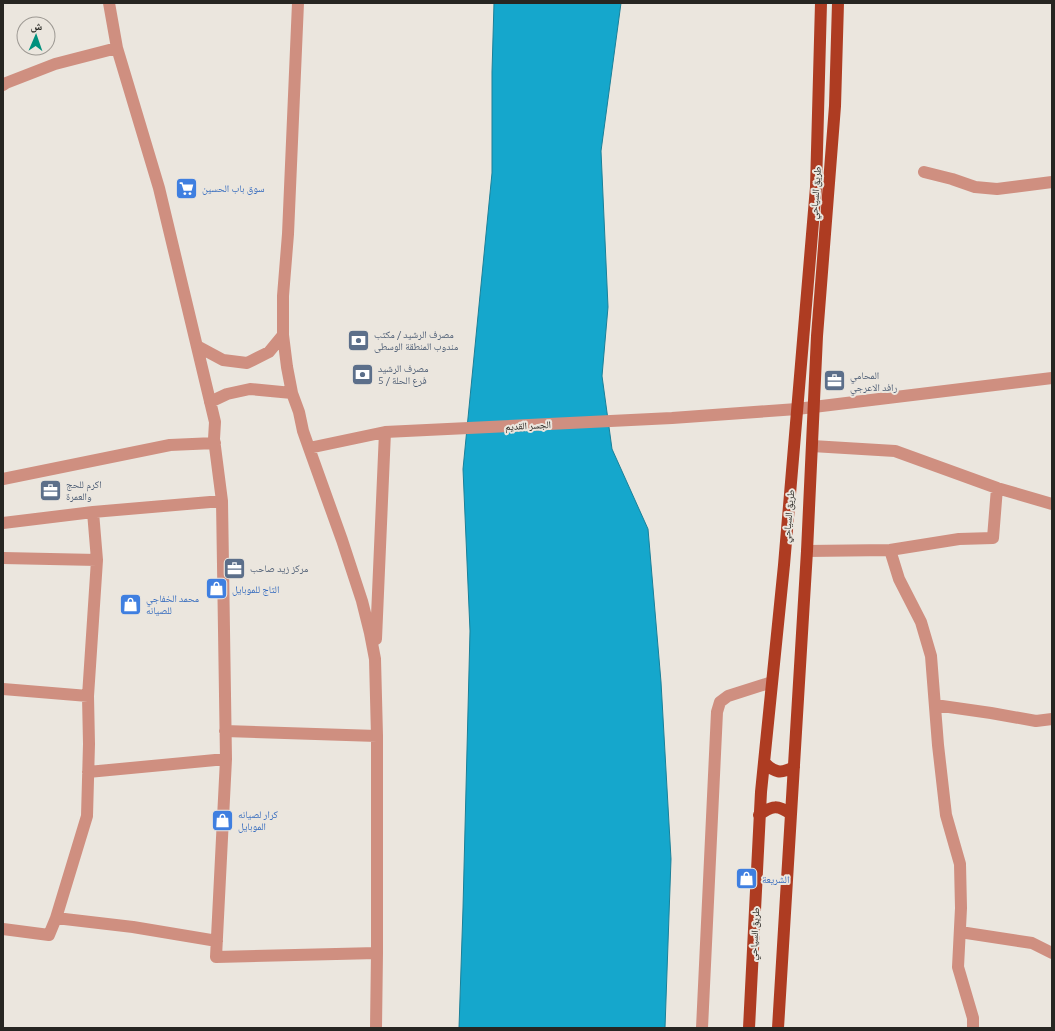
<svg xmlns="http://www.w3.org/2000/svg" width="1055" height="1031" font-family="Ubuntu,'Noto Naskh Arabic',sans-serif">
<rect width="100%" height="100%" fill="#ebe6de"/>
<path fill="#15a7cc" stroke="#1a8099" d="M494 3H621L601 151 608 307 602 376 612 449 648 529 661 682 671 859 665 1028H459L463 908 470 631 463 469 492 173V72Z"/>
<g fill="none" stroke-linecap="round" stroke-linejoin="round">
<path stroke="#cf8f80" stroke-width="12" d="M109 3 117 48 159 188 215 422 214 439 222 501 226 759 216 957 377 953
M298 3 288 234 283 296V335L287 367 292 393 299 412 303 431 309 448 342 540 362 601 370 633 375 659 377 736V953L376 1028
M3 85 6 83 55 64 117 48
M924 172 952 179 975 187 997 189 1052 182
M197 346 223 360 247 363 269 352 283 335
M210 402 227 394 250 389 292 393
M812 446 895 451 997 488 1052 504
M309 448 385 432 672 418 797 409 1052 378
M3 479 170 445 215 443
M3 523 93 512 222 501
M890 550 899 579 921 622 931 656 938 745 946 815 960 864 961 908 958 967 973 1018V1028
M807 551 890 550 959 539 993 538 997 488
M3 558 97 560
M376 639 385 432
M3 689 88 696
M935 705 991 713 1036 721 1052 719
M225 731 377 736
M88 772 226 759
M56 918 133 927 217 941
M3 929 49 935 56 918 87 816 89 744 88 696 97 560 93 512
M960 932 1032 943 1052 953
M702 1028 717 712 720 702 728 696 772 682"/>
<path stroke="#ae3c22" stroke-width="12" d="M764 762C774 773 781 774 794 767
M759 815C772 805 778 805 791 814
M749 1028 761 792 784 565 816 187 821 3
M778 1028 807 551 817 336 835 106 838 3"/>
</g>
<defs>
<symbol id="supermarket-square" viewBox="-11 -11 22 22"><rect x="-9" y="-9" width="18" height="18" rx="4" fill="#3f7fe0" stroke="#ebe6de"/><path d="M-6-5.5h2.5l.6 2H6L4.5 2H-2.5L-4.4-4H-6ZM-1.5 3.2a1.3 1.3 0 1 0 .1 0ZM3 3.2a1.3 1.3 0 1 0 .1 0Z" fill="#fff"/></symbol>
<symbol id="bank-square" viewBox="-11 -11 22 22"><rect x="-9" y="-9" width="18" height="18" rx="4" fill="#5c6f8a" stroke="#ebe6de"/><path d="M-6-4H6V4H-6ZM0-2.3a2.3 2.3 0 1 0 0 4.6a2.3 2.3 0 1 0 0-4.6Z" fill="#fff"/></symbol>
<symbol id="office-square" viewBox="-11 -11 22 22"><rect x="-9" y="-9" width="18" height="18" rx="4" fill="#5c6f8a" stroke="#ebe6de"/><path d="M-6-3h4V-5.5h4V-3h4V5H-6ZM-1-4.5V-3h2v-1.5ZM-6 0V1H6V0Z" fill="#fff"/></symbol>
<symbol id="shop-square" viewBox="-11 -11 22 22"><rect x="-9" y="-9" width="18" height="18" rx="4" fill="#3f7fe0" stroke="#ebe6de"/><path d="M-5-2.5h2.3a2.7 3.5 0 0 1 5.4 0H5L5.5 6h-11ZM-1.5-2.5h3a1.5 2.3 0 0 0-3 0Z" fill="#fff"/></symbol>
</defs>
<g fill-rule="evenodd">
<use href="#supermarket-square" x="174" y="176" width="25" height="25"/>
<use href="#bank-square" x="346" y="328" width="25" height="25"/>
<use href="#bank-square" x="350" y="362" width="25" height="25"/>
<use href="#office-square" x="822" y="368" width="25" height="25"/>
<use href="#office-square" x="38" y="478" width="25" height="25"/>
<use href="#office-square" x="222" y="556" width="25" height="25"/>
<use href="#shop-square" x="204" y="576" width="25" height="25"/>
<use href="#shop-square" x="118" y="592" width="25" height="25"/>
<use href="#shop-square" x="210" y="808" width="25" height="25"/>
<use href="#shop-square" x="734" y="866" width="25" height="25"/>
</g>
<g text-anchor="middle" stroke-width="4" stroke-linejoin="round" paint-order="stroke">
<g font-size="10" fill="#366cbe" stroke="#ebe6de" text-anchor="start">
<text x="202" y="192">سوق باب الحسين</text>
<text x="232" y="593">التاج للموبايل</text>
<text x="146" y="602">محمد الخفاجي<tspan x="146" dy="12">للصيانه</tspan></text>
<text x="238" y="818">كرار لصيانه<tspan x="238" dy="12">الموبايل</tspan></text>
<text x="762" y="883">الشريعة</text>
</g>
<g font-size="10" fill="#272622" stroke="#ebe6de">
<text transform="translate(815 193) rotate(-86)" y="4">طريق السياحي</text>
<text transform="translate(528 425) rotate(-3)" y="4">الجسر القديم</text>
<text transform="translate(788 516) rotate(-85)" y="4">طريق السياحي</text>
<text transform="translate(754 934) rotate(-87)" y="4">طريق السياحي</text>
</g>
<g font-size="10" fill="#4e5e75" stroke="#ebe6de" text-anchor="start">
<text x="374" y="338">مصرف الرشيد / مكتب<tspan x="374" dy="12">مندوب المنطقة الوسطى</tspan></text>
<text x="378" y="372">مصرف الرشيد<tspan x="378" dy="12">فرع الحلة / 5</tspan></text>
<text x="850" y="379">المحامي<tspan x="850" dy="12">رافد الاعرجي</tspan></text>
<text x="66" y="488">اكرم للحج<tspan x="66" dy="12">والعمرة</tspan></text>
<text x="250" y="572">مركز زيد صاحب</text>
</g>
</g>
<rect width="1055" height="1031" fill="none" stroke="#272622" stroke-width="8"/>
<g transform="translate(36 36) rotate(2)"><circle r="19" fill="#ebe6de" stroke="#9d9993"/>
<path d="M0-3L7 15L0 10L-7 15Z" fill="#00917d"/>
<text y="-6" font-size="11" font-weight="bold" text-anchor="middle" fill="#272622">ش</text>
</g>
</svg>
